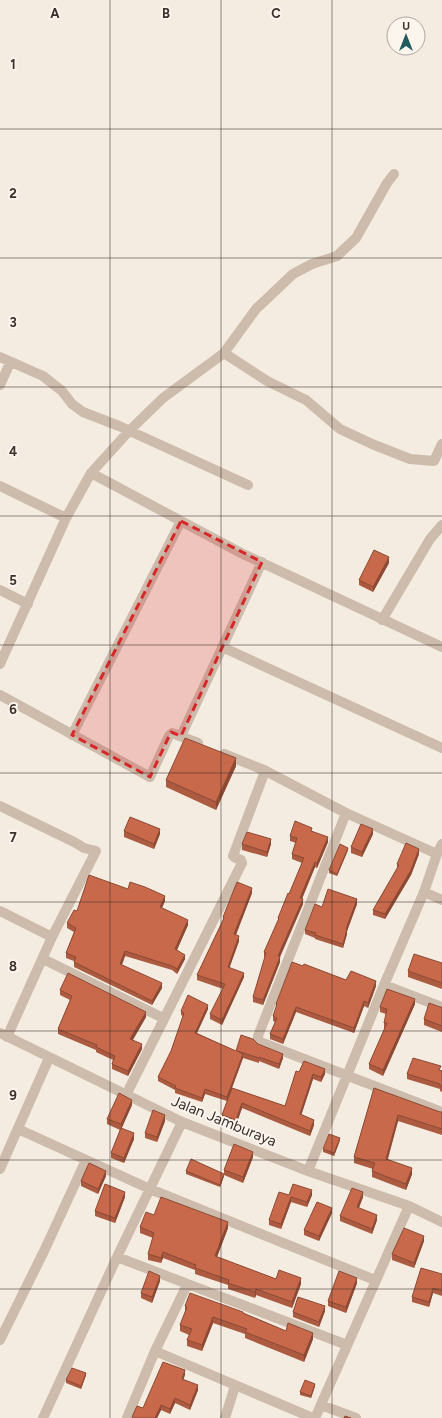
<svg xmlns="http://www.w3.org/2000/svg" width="442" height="1418" font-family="Figtree,sans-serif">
<rect width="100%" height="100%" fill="#f4ebe1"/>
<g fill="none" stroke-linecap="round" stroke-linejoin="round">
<path stroke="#cdbbac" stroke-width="10" d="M224 353 267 381 306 400 340 429 372 444 410 459 434 461 442 444
M0 357 43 376 62 391 72 404 83 412 119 426 248 485
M0 385 10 363
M91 473 241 553 442 647
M0 486 66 518
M0 590 28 604
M382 620 430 539 442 525
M222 647 442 748
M0 664 66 518 91 473 129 431 163 398 224 353 256 309 293 274 312 264 337 256 356 238 387 183 394 174
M0 695 150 777 169 736 172 733 198 743
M72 735 181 521
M181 736 262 562
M224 754 264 770 346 813 437 854
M0 806 74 842 84 848 96 851 52 937 7 1037
M346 813 258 1036V1040L260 1042 442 1112
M424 892 442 900
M0 911 52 937
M43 959 163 1018
M384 985 442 1007
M0 1033 182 1122 308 1171 409 1206 442 1222
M126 1095 242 863 241 860 236 858 233 856 265 771
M18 1129 150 1189 375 1280
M0 1169 49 1058
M308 1171 384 985 424 892 437 854 442 844
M117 1257 347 1345
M0 1340 45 1249 86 1160
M155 1351 313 1418
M321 1405 356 1418
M43 1418 117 1257 182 1122
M127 1418 155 1351 187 1285
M225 1418 235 1386
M315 1418 409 1206"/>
</g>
<path fill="#ac5a40" d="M389 563 373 592 359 585V580Z
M236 766 216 810 166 787V780Z
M124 831 160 834 154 849 124 837Z
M312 831 328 842 317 868 315 867 302 899 303 904 280 957V962L263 1005 253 1002V997L265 957H264V952L278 921V918L289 894 302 863 292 859V854L296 843 290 841V836Z
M373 834 362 857 351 853V847Z
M242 844H271L267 857 242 850Z
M348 850 337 876 329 873V870Z
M419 854 411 875 385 919 373 915V910L397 868V864Z
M128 889 165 901 162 908 188 925 177 950 185 959 177 974 172 970 125 956 122 965 162 988 152 1005 74 967V961L66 958V953L74 932 67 928V923L77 911Z
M252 893 236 935 239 941 229 968 244 977 222 1025 210 1019V1014L223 989 197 980V975L223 920V917Z
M357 904 347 931V934L343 948 315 939V938L305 934V930L322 907Z
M442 963V989L408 977V971Z
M303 966 346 980 376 986 368 1008 364 1006 354 1033 296 1012 283 1044 270 1039V1034L275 1022 273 1021V1016L276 1009V1004Z
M60 990 146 1017 133 1040 142 1049 128 1076 112 1069V1064L113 1060 96 1052V1050L58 1034V1029L70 1000 60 995Z
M415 1004 383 1076 369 1069V1064L385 1028H384V1023L386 1014 380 1012V1007Z
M440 1007H442V1032L424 1025V1019Z
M208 1009 197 1033 236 1051 258 1044 283 1058 279 1069 259 1061V1063L243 1058 232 1088 285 1106 299 1072 325 1074 321 1082 313 1079 301 1115 314 1125 310 1136 242 1108 236 1125 222 1120V1115L227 1101 205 1094 202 1102 175 1093V1090L158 1081V1077L171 1051 183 1016 181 1015V1011Z
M441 1070 442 1071V1092L440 1091V1089L407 1079V1074Z
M374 1088 440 1112H442V1135L398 1121 388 1159 412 1174 406 1190 372 1177V1171L373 1169 354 1163V1157Z
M132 1105 121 1128 134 1139 124 1163 111 1158V1153L120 1130 107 1124V1119Z
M165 1121 157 1142 145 1138V1133Z
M340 1140 334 1156 323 1152V1149Z
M253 1157 243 1183 224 1175V1170Z
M186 1171 224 1176 220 1187 186 1174Z
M106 1176 98 1194 81 1186V1181Z
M289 1195H312L307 1207 291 1202 281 1229 269 1225V1220Z
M125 1197 115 1223 95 1216V1211Z
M363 1197 359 1208 377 1220 372 1234 340 1221V1216Z
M332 1213 319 1241 304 1235V1230Z
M154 1215 228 1228 217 1257 276 1279 301 1284 292 1308 256 1295 255 1298 228 1289V1285L195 1274V1270L163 1258 161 1263 148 1260V1254L153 1238 140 1233V1227Z
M424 1241 414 1268 392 1260V1254Z
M442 1274V1296L433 1293 429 1307 412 1302V1297Z
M160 1281 152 1303 141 1298V1293Z
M357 1283 346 1313 328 1306V1301Z
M185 1306 243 1313 286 1331 313 1339 304 1362 245 1338V1334L213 1323 202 1351 187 1346V1340L189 1335 180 1331V1325L185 1312Z
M325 1311 319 1327 293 1317V1312Z
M86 1375 81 1389 66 1383V1380Z
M185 1375 183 1379 198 1390 190 1410 175 1403 170 1414 161 1410 157 1418H132V1417Z
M315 1386 311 1398 300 1395V1392Z"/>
<path fill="#8c4a34" d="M389 557V563L373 592V587Z
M236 758V766L216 810V802Z
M160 829V834L154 849V844Z
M373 829V834L362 857V852Z
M328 837V842L317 868V863Z
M271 839V844L267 857V852Z
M348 848V850L337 876V874Z
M419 849V854L411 875 385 919V914Z
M315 862V867L300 903V898Z
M252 888V893L234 939V934Z
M165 896V901L160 912V907Z
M303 899V904L278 961V956Z
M357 899V904L347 931V934L343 948V944L346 929Z
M188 920V925L175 954V949Z
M239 936V941L228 972V967Z
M125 951V956L120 969V964Z
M185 955V959L177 974V969Z
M280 957V962L263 1005V1000Z
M244 973V977L222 1025V1020Z
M376 981V986L368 1008V1003Z
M162 983V988L152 1005V1001Z
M415 999V1004L383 1076V1070Z
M364 1001V1006L354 1033V1028Z
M208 1005V1009L195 1037V1033Z
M296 1007V1012L283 1044V1039Z
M146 1012V1017L130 1044V1039Z
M142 1044V1049L128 1076V1071Z
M243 1054V1058L227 1101V1097Z
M283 1054V1058L279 1069V1064Z
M325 1069V1074L321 1082V1077Z
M313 1074V1079L300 1119V1114Z
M205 1089V1094L202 1102V1098Z
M132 1100V1105L121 1130V1124Z
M242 1103V1108L236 1125V1120Z
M165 1115V1121L157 1142V1137Z
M398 1115V1121L386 1164V1159Z
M314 1120V1125L310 1136V1131Z
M134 1133V1139L124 1163V1158Z
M340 1138V1140L334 1156V1153Z
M253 1152V1157L243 1183V1177Z
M412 1168V1174L406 1190V1184Z
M106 1171V1176L98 1194V1189Z
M224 1174V1176L220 1187V1185Z
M312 1190V1195L307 1207V1202Z
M125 1192V1197L115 1223V1218Z
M363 1192V1197L357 1212V1207Z
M291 1197V1202L281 1229V1224Z
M332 1208V1213L319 1241V1236Z
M377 1215V1220L372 1234V1229Z
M228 1222V1228L215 1262V1256Z
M424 1236V1241L414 1268V1263Z
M163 1252V1258L161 1263V1258Z
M160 1276V1281L152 1303V1297Z
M301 1278V1284L292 1308V1302Z
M357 1278V1283L346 1313V1307Z
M433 1288V1293L429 1307V1302Z
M256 1289V1295L255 1298V1292Z
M325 1306V1311L319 1327V1322Z
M213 1317V1323L202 1351V1345Z
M313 1333V1339L304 1362V1355Z
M185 1370V1375L182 1383V1379Z
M86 1373V1375L81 1389V1386Z
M315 1384V1386L311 1398V1396Z
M198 1385V1390L190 1410V1405Z
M175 1398V1403L170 1414V1409Z
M161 1405V1410L157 1418H155Z"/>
<path fill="#c8694b" stroke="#8c4a34" d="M374 550 389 557 373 587 359 580Z
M185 738 236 758 216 802 166 780Z
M130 817 160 829 154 844 124 831Z
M295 821 312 828 311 831 328 837 317 863 315 862 300 898 303 899 278 956 280 957 263 1000 253 997 266 953 264 952 279 918H278L288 893 289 894 304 858 292 854 297 838 290 836Z
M361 824 373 829 362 852 351 847Z
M247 832 271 839 267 852 242 844Z
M406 843 419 849 411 870 385 914 373 910 399 865 397 864Z
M340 844 348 848 337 874 329 870Z
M89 875 128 889 130 882 145 887 165 896 160 907 188 920 175 949 185 955 177 969 172 966 125 951 120 964 162 983 152 1001 74 962 76 957 66 953 76 928 67 923 74 910 77 911Z
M237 882 252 888 234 934 239 936 228 967 244 973 222 1020 210 1014 225 984 197 975 224 918 223 917Z
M328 889 357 899 346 929H347L343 944 315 935 316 933 305 930 315 904 322 907Z
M414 954 442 963V983L408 971Z
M292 962 303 966 304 964 346 980 351 971 376 981 368 1003 364 1001 354 1028 296 1007 283 1039 270 1034 277 1018 273 1016 277 1004H276Z
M68 973 146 1012 130 1039 142 1044 128 1071 112 1064 115 1056 96 1047 97 1045 58 1029 72 996 60 990Z
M387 989 415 999 383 1070 369 1064 387 1023H384L387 1009 380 1007Z
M188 995 208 1005 195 1033 236 1051 241 1035 253 1039 258 1044 283 1054 279 1064 259 1057V1058L237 1051 243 1054 227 1097 205 1089 202 1098 175 1088 176 1086 158 1077 171 1051 184 1013 181 1011Z
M429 1003 440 1007H442V1026L424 1019Z
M413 1058 441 1066 439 1070 442 1071V1087L440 1086V1084L407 1074Z
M304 1061 325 1069 321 1077 313 1074 300 1114 314 1120 310 1131 242 1103 236 1120 222 1115 232 1088 285 1106 296 1071 299 1072Z
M374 1088 440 1112H442V1129L398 1115 386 1159 412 1168 406 1184 372 1171 375 1163 354 1157Z
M119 1093 132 1100 121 1124 107 1119Z
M153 1110 165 1115 157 1137 145 1133Z
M121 1128 134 1133 124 1158 111 1153Z
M329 1134 340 1138 334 1153 323 1149Z
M234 1144 253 1152 243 1177 224 1170Z
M191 1159 224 1174 220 1185 186 1171Z
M89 1163 106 1171 98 1189 81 1181Z
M105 1184 125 1192 115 1218 95 1211Z
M293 1184 312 1190 307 1202 291 1197 281 1224 269 1220 279 1192 289 1195Z
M352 1188 363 1192 357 1207 377 1215 372 1229 340 1216Z
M161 1197 228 1222 215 1256 276 1279 279 1270 301 1278 292 1302 256 1289 255 1292 228 1283 229 1280 195 1268 196 1265 163 1252 161 1258 148 1254 154 1233 140 1227 146 1212 154 1215Z
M317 1202 332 1208 319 1236 304 1230Z
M404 1228 424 1236 414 1263 392 1254Z
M421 1268 442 1274V1291L433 1288 429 1302 412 1297Z
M149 1271 160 1276 152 1297 141 1293Z
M339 1271 357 1278 346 1307 328 1301Z
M190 1293 243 1312V1313L286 1331 288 1323 313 1333 304 1355 245 1332 247 1329 213 1317 202 1345 187 1340 192 1329 180 1325 187 1307 185 1306Z
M298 1297 325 1306 319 1322 293 1312Z
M163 1362 185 1370 182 1379 198 1385 190 1405 175 1398 170 1409 161 1405 155 1418H134L132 1417 137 1406 143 1408Z
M72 1368 86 1373 81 1386 66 1380Z
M305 1380 315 1384 311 1396 300 1392Z
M345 1416 351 1418H344Z"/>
<path fill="#d62828" fill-opacity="0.2" stroke="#d62828" stroke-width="3" stroke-dasharray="8 5" stroke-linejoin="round" d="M181 521 262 562 181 736 171 732 150 777 72 735Z"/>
<path fill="none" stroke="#3b302b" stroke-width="1" stroke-opacity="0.55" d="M110 0V1418M221 0V1418M332 0V1418M0 129H442M0 258H442M0 387H442M0 516H442M0 645H442M0 773H442M0 902H442M0 1031H442M0 1160H442M0 1289H442"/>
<g text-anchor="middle" stroke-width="4" stroke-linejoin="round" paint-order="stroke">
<g font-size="15" fill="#3b302b" stroke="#fbf5ee">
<text transform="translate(224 1121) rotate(22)" y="5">Jalan Jamburaya</text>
</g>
</g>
<g font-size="13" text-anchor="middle" font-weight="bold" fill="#3b302b" stroke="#fbf5ee" stroke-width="4" stroke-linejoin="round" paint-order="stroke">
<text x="55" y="18">A</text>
<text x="166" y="18">B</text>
<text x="276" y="18">C</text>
<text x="13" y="69">1</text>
<text x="13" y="198">2</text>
<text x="13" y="327">3</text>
<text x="13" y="456">4</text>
<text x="13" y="585">5</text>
<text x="13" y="714">6</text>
<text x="13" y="842">7</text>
<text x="13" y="971">8</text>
<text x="13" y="1100">9</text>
</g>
<g transform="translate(406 36)"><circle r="19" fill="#fbf5ee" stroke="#aea6a0"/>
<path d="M0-3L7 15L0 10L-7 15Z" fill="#1f5a5e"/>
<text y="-6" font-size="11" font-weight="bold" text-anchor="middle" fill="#3b302b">U</text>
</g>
</svg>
